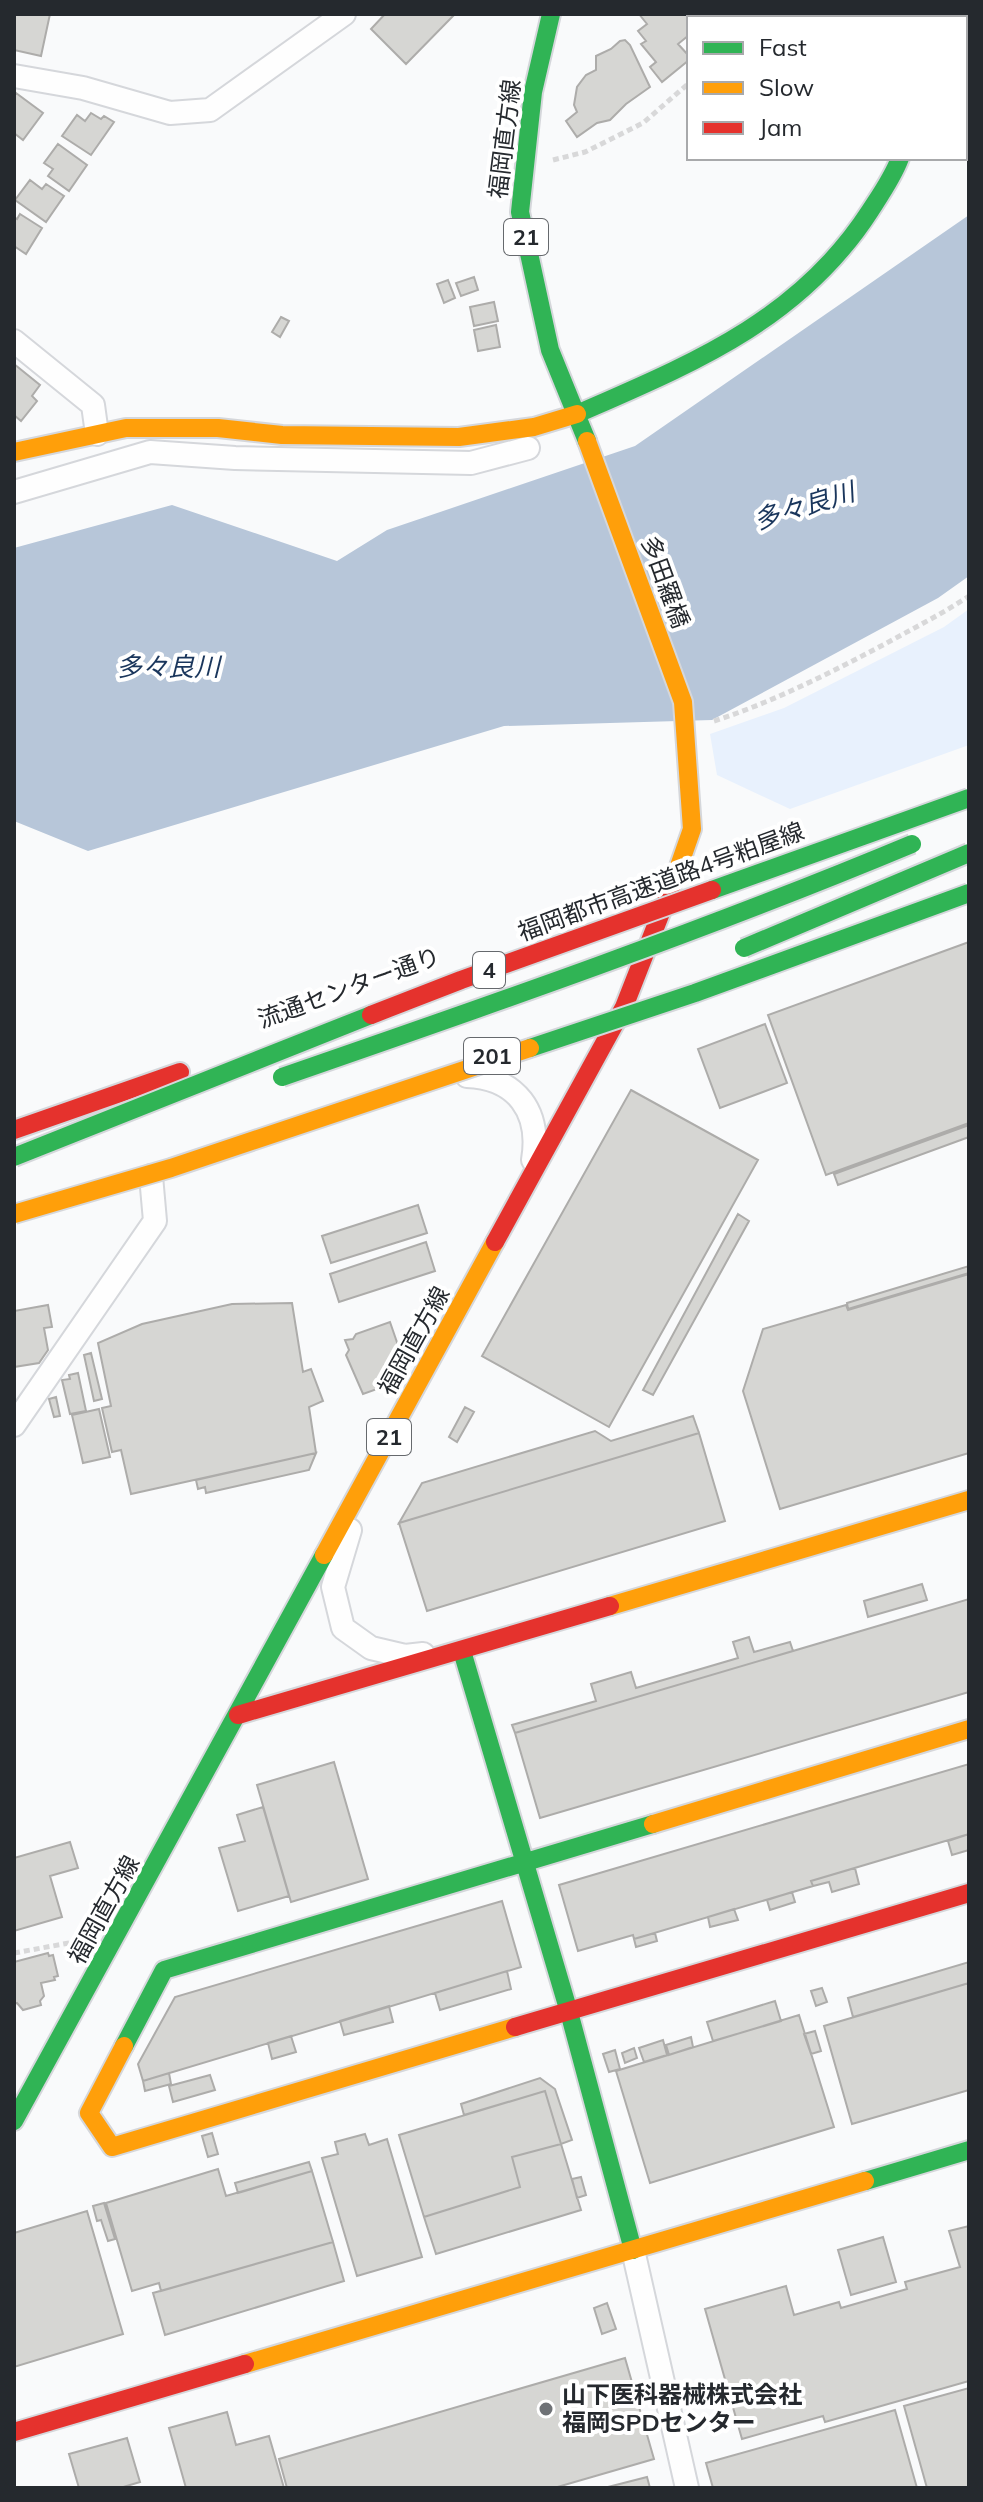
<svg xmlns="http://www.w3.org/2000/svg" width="983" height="2502" font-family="Mulish,'Noto Sans JP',sans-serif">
<rect width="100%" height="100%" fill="#f9fafb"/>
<path fill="#e8f1fd" d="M969 609V745L790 809 717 775 710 734 784 708 944 627Z"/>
<path fill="#b7c6d9" d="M969 215V576L938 598 712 720 504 726 88 851 14 821V548L172 505 337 561 387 530 635 446Z"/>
<path fill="#d6d6d3" stroke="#adacaa" stroke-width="2" d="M14 14H50L41 56 14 50Z
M385 14H455L406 64 371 29Z
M639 14H740L735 18H717L714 14 709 18H689V35L678 44 689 56V60L662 82 650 67 656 62 641 44 646 41 638 31 647 24Z
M620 41 625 40 630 45 650 87 626 104 610 120 597 123 577 137 566 121 577 112 574 105 577 87 586 75 596 70V56L611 49Z
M16 93 43 113 23 140 14 133V96Z
M91 113 101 119 104 116 114 122 91 155 62 136 77 115 85 121Z
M58 144 87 165 69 191 48 176 53 169 44 163Z
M30 180 42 189 46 184 64 196 46 222 15 200Z
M20 214 42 228 26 254 14 246V217L17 219Z
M474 277 478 290 461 296 456 283Z
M448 280 455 298 444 303 437 284Z
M494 302 498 321 474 326 470 307Z
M281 317 289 321 280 337 272 332Z
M496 325 500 347 478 351 474 330Z
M14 364 40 385 32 396 37 401 21 421 14 415Z
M969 942V1123L826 1175 768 1015Z
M765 1024 787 1083 720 1108 698 1049Z
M631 1090 758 1160 609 1427 482 1356Z
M969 1125V1137L838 1185 834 1174Z
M418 1205 427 1233 331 1263 322 1236Z
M738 1214 749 1221 653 1395 643 1390Z
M426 1242 435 1271 339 1302 330 1274Z
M969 1266V1273L848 1309 847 1303Z
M969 1274V1453L780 1509 743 1391 763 1329 846 1305 848 1310Z
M292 1303 303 1372 311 1369 323 1401 309 1407 316 1453 131 1494 121 1450 112 1452 102 1408 111 1406 98 1343 142 1324 232 1304Z
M48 1305 52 1327 44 1328 48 1350 39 1363 14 1367V1311Z
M390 1322 401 1354 388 1378 383 1380 384 1384 379 1385 380 1388 363 1394 346 1355 349 1350 345 1340 353 1339 356 1334Z
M91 1353 102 1399 94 1401 84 1355Z
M78 1373 86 1411 70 1414 62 1380 70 1379 69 1375Z
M56 1397 60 1416 54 1417 49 1399Z
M465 1407 474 1412 457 1442 449 1437Z
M99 1409 110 1457 83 1463 72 1415Z
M693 1416 699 1433 399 1523 422 1483 595 1431 611 1441Z
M699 1433 725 1521 427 1611 399 1523Z
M316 1453 309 1470 206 1493 205 1487 198 1489 196 1480Z
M922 1584 927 1600 868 1617 864 1601Z
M969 1599V1692L540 1818 515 1733Z
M749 1637 754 1652 790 1642 793 1651 515 1733 512 1725 596 1701 591 1684 631 1672 636 1688 738 1658 733 1642Z
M334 1762 368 1879 291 1902 257 1785Z
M969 1764V1834L811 1881 813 1886 634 1939 633 1935 578 1951 559 1885Z
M263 1807 289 1896 238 1911 219 1848 245 1841 237 1815Z
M969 1834V1850L952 1855 948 1841Z
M70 1842 78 1868 50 1876 62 1917 14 1931V1858Z
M855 1868 859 1884 832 1892 829 1882 813 1886 811 1881Z
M792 1892 795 1902 770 1910 767 1900Z
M502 1901 521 1967 143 2081 138 2064 175 1997Z
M734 1909 738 1920 710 1927 708 1917Z
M655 1933 657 1941 636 1947 634 1939Z
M48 1953 49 1956 53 1955 58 1976 54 1977 55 1980 41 1983 44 1996 40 2001 41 2005 23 2010 17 2003 14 2004V1962Z
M969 1962V1983L853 2017 848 1998Z
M507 1971 511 1989 440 2010 435 1993Z
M969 1983V2090L852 2124 824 2026Z
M822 1988 827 2002 816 2006 811 1991Z
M775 2001 781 2021 713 2041 707 2022Z
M389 2006 393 2022 344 2035 340 2021Z
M799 2015 834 2127 650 2183 616 2071Z
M815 2031 821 2051 811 2054 804 2034Z
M291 2036 296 2052 272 2059 268 2043Z
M691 2037 693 2047 669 2055 666 2045Z
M663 2040 667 2055 644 2062 639 2048Z
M634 2048 637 2058 625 2063 622 2053Z
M615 2050 620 2069 609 2072 603 2054Z
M169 2073 171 2084 145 2091 143 2081Z
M210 2075 215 2090 173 2102 169 2086Z
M540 2078 555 2089 572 2140 561 2144 545 2091 464 2115 461 2104Z
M545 2091 561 2144 512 2157 520 2187 424 2217 399 2135Z
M212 2133 218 2154 208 2157 202 2136Z
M365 2134 369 2145 387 2139 422 2257 357 2276 322 2158 338 2154 335 2142Z
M561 2144 581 2210 436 2254 424 2217 520 2187 512 2157Z
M309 2162 312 2171 238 2193 235 2183Z
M218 2169 226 2196 312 2171 333 2242 161 2291 159 2283 132 2291 106 2203Z
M581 2177 586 2195 577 2198 572 2179Z
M104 2203 115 2239 108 2241 101 2220 97 2221 93 2206Z
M87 2211 123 2334 14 2367V2233Z
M969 2226V2381L825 2422 823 2416 742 2439 705 2309 786 2286 794 2315 839 2302 841 2308 907 2289 905 2282 960 2267 949 2231Z
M883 2237 896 2282 851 2295 838 2250Z
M333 2242 344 2281 165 2335 153 2293Z
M607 2303 616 2329 602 2334 594 2308Z
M625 2358 654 2459 554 2488H287L279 2459Z
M969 2388V2488H927L904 2406Z
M895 2410 917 2488H713L706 2463Z
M227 2412 236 2445 269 2436 284 2488H186L169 2428Z
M127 2438 140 2482 120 2488H79L69 2454Z
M647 2477 650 2488H604Z"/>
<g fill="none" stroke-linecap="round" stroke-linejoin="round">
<defs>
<path id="street" d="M14 76 83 88 170 113 210 110 344 14
M14 341 93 405 97 434
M14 492 150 452 235 458 471 463 528 448
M467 1076C517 1078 541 1112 533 1160
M14 1425 155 1221 151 1176
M350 1530 333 1587 343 1628 371 1648 405 1656 423 1654
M633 2250 687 2488"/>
<path id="fast" d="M551 14 533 92 520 212 550 350 587 441
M577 414C691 364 799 321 870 211 881 194 893 177 900 158
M462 1651 569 2012 633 2250
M124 2046 164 1970 653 1824
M14 2121 324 1555
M865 2181 969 2150"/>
<path id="slow" d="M965 43 969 39
M587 441 683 702 692 829 677 872
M14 452 126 428H218L282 435 459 437 534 427 577 414
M324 1555 495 1242
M610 1606 969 1500
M653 1824 969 1729
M124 2046 89 2113 112 2147 515 2027
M245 2364 865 2181"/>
<path id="jam" d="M14 1130 180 1072
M495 1242 624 1007 677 872
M238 1715 610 1606
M515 2027 969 1893
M14 2432 245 2364"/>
</defs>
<use href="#street" stroke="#d5d7db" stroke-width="26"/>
<use href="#fast" stroke="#d5d7db" stroke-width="22"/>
<use href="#slow" stroke="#d5d7db" stroke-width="22"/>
<use href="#jam" stroke="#d5d7db" stroke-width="22"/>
<path stroke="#d8d8d9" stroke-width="5" stroke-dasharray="6 4" stroke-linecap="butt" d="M764 18 768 14
M553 160 585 152 643 123 689 83
M714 721C773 702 828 674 883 645 912 629 942 614 969 596
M14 1953 80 1941"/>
<use href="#street" stroke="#fefefe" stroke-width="22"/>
<use href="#fast" stroke="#30b455" stroke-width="18"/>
<use href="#slow" stroke="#ff9f0a" stroke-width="18"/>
<use href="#jam" stroke="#e5322d" stroke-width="18"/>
<defs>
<path id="fast-bridge" d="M712 890 969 798
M744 948 969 853
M530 1048 695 993 969 893
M282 1077C493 1004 706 930 912 844
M14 1157 371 1015"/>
<path id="slow-bridge" d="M14 1214 171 1168 530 1048"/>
<path id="jam-bridge" d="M371 1015 461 980 712 890"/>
</defs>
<use href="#fast-bridge" stroke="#d5d7db" stroke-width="22" stroke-linecap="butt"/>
<use href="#slow-bridge" stroke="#d5d7db" stroke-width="22" stroke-linecap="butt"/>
<use href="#jam-bridge" stroke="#d5d7db" stroke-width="22" stroke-linecap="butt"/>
<use href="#fast-bridge" stroke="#30b455" stroke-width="18"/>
<use href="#slow-bridge" stroke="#ff9f0a" stroke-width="18"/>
<use href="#jam-bridge" stroke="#e5322d" stroke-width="18"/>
</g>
<circle fill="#6f7276" stroke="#fff" stroke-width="3" cx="546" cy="2409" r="8"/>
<g text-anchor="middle" stroke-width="8" stroke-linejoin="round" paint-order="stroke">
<g fill="#fff" stroke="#66696d" stroke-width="2">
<rect x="504" y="219" width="44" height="36" rx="6"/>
<rect x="473" y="952" width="32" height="36" rx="6"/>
<rect x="464" y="1038" width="56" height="36" rx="6"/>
<rect x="367" y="1419" width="44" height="36" rx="6"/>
</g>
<g font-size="22" font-weight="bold" fill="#25292e">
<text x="526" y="245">21</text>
<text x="489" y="978">4</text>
<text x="492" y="1064">201</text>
<text x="389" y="1445">21</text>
</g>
<g font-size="24" fill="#25292e" stroke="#fff">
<text transform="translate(505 139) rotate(-83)" y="8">福岡直方線</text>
<text transform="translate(665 582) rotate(70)" y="8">多田羅橋</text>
<text transform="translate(661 882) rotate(-20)" y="8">福岡都市高速道路4号粕屋線</text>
<text transform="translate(349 988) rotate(-20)" y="8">流通センター通り</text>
<text transform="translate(414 1341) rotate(-61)" y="8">福岡直方線</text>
<text transform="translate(104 1910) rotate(-61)" y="8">福岡直方線</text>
</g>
<g font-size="24" font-weight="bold" fill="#25292e" stroke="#fff" text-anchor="start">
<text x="562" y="2403">山下医科器械株式会社<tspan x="562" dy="28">福岡SPDセンター</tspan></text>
</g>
<g font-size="26" font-style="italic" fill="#1a365c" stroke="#fff">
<text transform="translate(804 506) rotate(-17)" y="9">多々良川</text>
<text x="168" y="676">多々良川</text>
</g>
</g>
<rect width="983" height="2502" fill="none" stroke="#25292e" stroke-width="32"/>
<rect x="687" y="16" width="280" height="144" fill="#ffffff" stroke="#a8a9ab" stroke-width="2"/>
<rect x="703" y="42" width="40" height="12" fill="#30b455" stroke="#a8a9ab" stroke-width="2"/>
<text x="759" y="56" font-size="24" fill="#25292e">Fast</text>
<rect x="703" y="82" width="40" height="12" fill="#ff9f0a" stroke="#a8a9ab" stroke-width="2"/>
<text x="759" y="96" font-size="24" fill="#25292e">Slow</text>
<rect x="703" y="122" width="40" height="12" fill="#e5322d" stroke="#a8a9ab" stroke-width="2"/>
<text x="759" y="136" font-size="24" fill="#25292e">Jam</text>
</svg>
